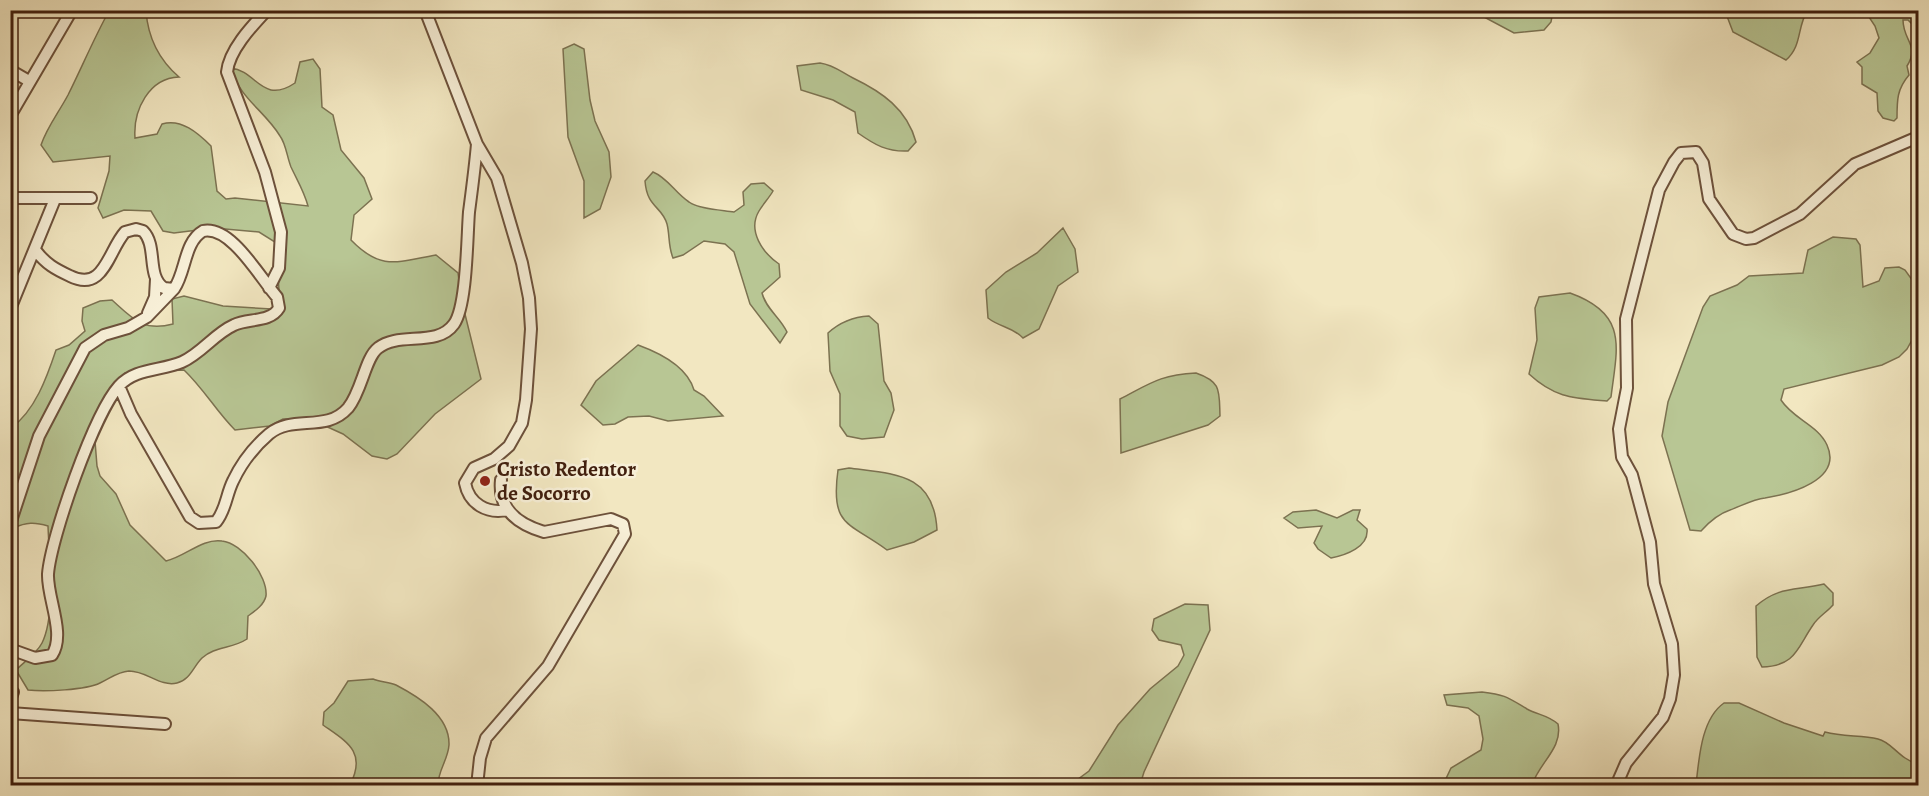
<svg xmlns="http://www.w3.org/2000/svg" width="1929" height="796" font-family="Alegreya,serif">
<rect width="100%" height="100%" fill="#f2e7c1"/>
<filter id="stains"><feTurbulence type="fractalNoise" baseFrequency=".00333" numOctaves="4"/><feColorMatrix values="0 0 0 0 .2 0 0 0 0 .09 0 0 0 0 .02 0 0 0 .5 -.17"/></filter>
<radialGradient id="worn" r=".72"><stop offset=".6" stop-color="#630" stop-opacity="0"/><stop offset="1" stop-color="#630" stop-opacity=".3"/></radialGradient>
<path fill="#b8c694" stroke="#7c7251" stroke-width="1.5" d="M109 11H146C148 38 158 59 179 77 149 78 133 110 135 138L157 134 162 124C181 118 198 133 211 146L217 191 226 199 235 198 308 206C304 191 297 180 291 167 287 157 286 144 280 136 265 111 239 98 231 68 257 71 262 105 295 83L300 62 313 59 320 69 322 107 333 115 341 150 364 178 372 199 354 215 351 240C381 271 397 262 436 255L458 273 462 302 481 379 435 414 397 454 387 459 372 456 343 434 310 419H283L270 426 235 430C216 411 204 389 184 370L125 373 95 441 97 466 100 476 116 494 130 525 166 561C185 557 202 538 222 541 242 543 268 576 266 596 264 605 255 611 248 616L247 639C232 649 215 646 202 658 193 667 190 680 177 683 160 687 147 671 129 671 117 672 111 678 100 683 86 690 44 692 28 690L16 670C24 662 37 653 42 643 56 615 49 557 48 526 35 522 26 522 14 528L11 536V428C35 411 47 377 56 350L69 345 85 331 82 321 83 308 100 301 112 300C133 319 143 332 173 324L172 299 184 296 223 306 272 309 279 290 277 263 283 247 259 232 214 228 174 233 163 231 151 211 124 210 103 218 98 208 109 171 110 156 53 162 41 145C47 127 59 112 68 95 82 67 94 38 109 11Z
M1483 11V10L1553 11 1551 22 1544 30 1514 33 1484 17Z
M1725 11H1807C1797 28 1802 46 1786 60L1733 32Z
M1865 11H1918V30L1908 20H1903C1903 41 1920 45 1907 66L1909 75C1897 89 1897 100 1897 118L1894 121 1883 118 1878 111 1877 93 1862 84V67L1857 62 1870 53 1879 38 1875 26Z
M574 44 584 49 590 100 595 121 609 152 611 177 600 209 584 218V181L568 137 563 49Z
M820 63C834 65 841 72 853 78 882 92 907 109 916 142L908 151C887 152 875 145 858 133L855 112 833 100 801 90 797 66Z
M653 172C668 178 675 193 689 202 698 209 721 210 734 212L744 205 743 192 751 184 764 183 773 191C769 198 763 204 759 211 747 231 763 253 779 264L780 277 762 293C766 309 780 317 787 332L780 343 750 304 734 252 725 244 704 241 683 255 673 258C668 246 670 236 667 224 662 206 647 208 645 181Z
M1063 228 1075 249 1078 272 1058 286 1039 329 1023 338C1013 327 999 327 988 318L986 290 1006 272 1037 253Z
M1833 237 1856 239 1860 245 1863 287 1879 281 1885 268 1899 267 1905 270 1918 288V313L1913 338 1907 349 1899 357 1882 365 1784 389 1781 400C1793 419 1818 425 1827 445 1843 480 1790 494 1765 498 1754 499 1741 506 1730 510 1718 514 1709 522 1701 531L1690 530 1662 436 1668 402 1703 307 1710 296 1737 285 1749 276 1803 273 1808 250Z
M1570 293C1629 314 1617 348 1611 397L1607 401C1573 398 1555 398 1529 374L1537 340 1535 308 1539 297Z
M869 316 878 324 884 381 891 393 894 410 884 437 862 439 847 436 840 426V394L830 371 828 333C840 322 852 317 869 316Z
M638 345C660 353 687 366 694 390L704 396 723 416 668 421 649 416 628 417 615 424 603 425 581 405 596 381Z
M1196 373C1222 382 1219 391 1220 416L1208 425 1121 453 1120 399C1151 383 1160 375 1196 373Z
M849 468C895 474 934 473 937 530L914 542 887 550C849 522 830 527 838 470Z
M1316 510 1337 518 1353 510H1360L1357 520 1367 529C1369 547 1346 555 1331 558L1318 549 1314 543 1322 526 1298 528 1284 518 1293 512Z
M1824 584 1833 593V605C1827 612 1818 617 1813 625 1797 648 1796 666 1762 667L1757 657 1756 606C1779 586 1795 591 1824 584Z
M1185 604 1208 605 1210 630 1144 772 1140 785H1070L1089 771 1118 725 1150 689 1178 666 1184 655 1181 645 1159 640 1152 630 1154 619Z
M373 679C380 682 389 682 396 685 419 697 450 716 449 745 448 760 438 770 438 785H350C367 752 347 742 323 725L324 712 334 703 348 681Z
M1482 692C1506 695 1507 697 1527 709 1538 715 1548 715 1558 724 1563 748 1539 763 1532 785H1443L1451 768 1481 750 1483 739 1479 716 1468 708 1447 705 1444 695Z
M1724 703H1739L1784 723 1823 736 1825 732C1843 737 1861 735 1878 739 1892 742 1899 759 1918 764V785H1696C1699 759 1701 719 1724 703Z"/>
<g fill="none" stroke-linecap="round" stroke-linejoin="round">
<defs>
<path id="minor" d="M267 10C252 26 229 50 227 72L265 172 281 232 279 268 269 288
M425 10 477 144 497 178 522 263 529 298 531 329 526 400 522 423 509 446 494 459 474 468 465 483C469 504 487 514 507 510
M10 70 29 81
M10 116 72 10
M10 198H91
M10 309 55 199
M148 313 155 297 156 279
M119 386 131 414 190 517 199 523 216 522C226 510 226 495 233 481 241 464 255 446 269 434 293 414 326 433 348 408 362 391 365 358 378 348 399 331 437 348 454 324 467 306 467 237 469 212 472 189 475 167 477 144
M10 524 39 436 85 348 104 335 128 328 147 317 174 289
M10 649 35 658 52 655C66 634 47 598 48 574 51 537 94 414 119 386 135 368 161 371 182 362 202 353 214 334 234 325 248 318 270 323 279 308L277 297C260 278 231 225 203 231 184 242 186 272 174 289L164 288C146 276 158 246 143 231L136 229 125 232C108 251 104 293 70 276 55 269 46 264 36 251
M10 700 13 692
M10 713 165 724
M477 786 480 758 486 738 548 666 625 534 623 524 611 519 544 532C517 524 498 509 501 480
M1616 786 1626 763 1663 717 1670 699 1674 675 1672 644 1654 584 1650 542 1632 475 1622 457 1619 429 1627 388 1626 319 1659 190 1674 162 1681 153 1696 152 1703 163 1709 199 1733 234 1746 239 1754 238 1800 214 1855 164 1918 137"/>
</defs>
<use href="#minor" stroke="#6d513b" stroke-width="14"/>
<use href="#minor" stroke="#f7efd7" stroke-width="10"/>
</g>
<circle fill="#8f2418" stroke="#f7efd7" stroke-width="2" cx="485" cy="481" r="6"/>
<g text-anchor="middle" stroke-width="5" stroke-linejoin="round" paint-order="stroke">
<g font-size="21" font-weight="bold" fill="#411f0e" stroke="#f7efd7" text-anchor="start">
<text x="497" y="476">Cristo Redentor<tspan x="497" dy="24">de Socorro</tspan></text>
</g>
</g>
<rect width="1929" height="796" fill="none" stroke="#f2e7c1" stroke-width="36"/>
<rect x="12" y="12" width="1905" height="772" fill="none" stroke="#411f0e" stroke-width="3"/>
<rect x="18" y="18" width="1893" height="760" fill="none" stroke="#411f0e" stroke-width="1.5"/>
<rect width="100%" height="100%" filter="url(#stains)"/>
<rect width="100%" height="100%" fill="url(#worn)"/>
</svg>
